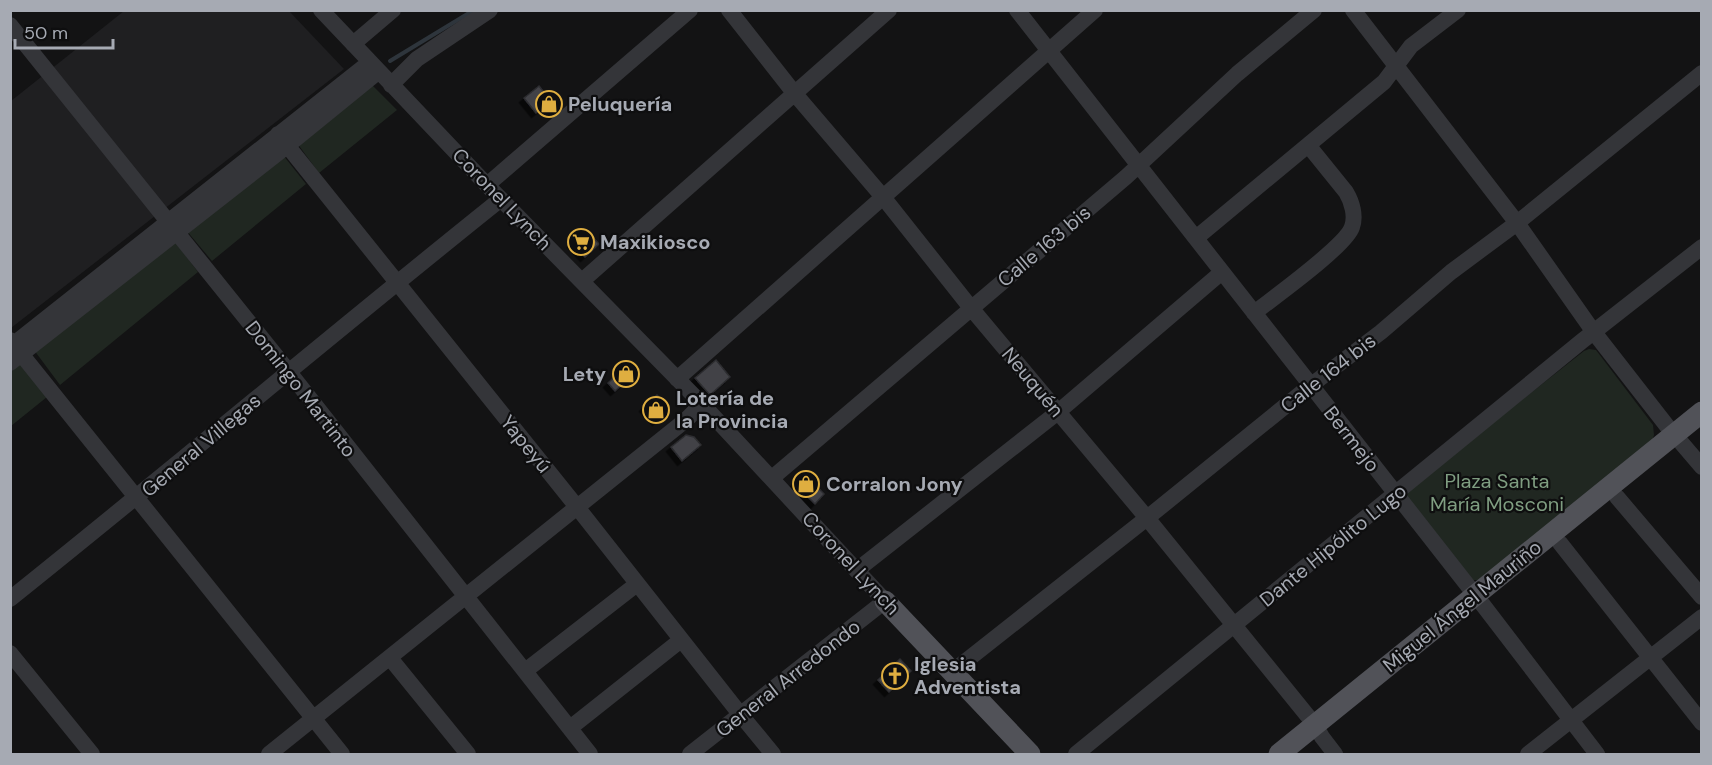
<svg xmlns="http://www.w3.org/2000/svg" width="1712" height="765" font-family="'DM Sans',sans-serif">
<defs>
<filter id="shadow"><feDropShadow dx="-4.5" dy="4.5" stdDeviation="0" flood-color="#0009"/></filter>
</defs>
<rect width="100%" height="100%" fill="#131314"/>
<path fill="#1f1f21" d="M124 11H289L344 69 11 328V101Z"/>
<path fill="#202721" d="M372 85 397 110 319 173 297 143Z
M283 155 306 184 212 261 186 230Z
M174 240 198 272 60 385 34 350Z
M1589 349 1596 350 1653 425 1654 435 1651 444 1481 580H1471L1406 501V491L1584 351Z
M20 364 47 397 11 426V371Z"/>
<g fill="none" stroke-linecap="round" stroke-linejoin="round">
<path stroke="#2e353c" stroke-width="4" d="M390 61 474 10"/>
</g>
<path fill="#424347" stroke="#2d2d30" stroke-width="1.5" filter="url(#shadow)" d="M539 86 551 101 536 113 524 98Z
M586 230 599 244 585 257 572 243Z
M716 360 730 377 710 395 695 378Z
M625 367 633 375 615 391 608 383Z
M657 395 667 405 666 412 657 421 644 407Z
M686 435 694 437 701 445 682 461 671 447Z
M804 473 824 494 815 504 794 483Z
M900 659 911 671 889 692 878 680Z"/>
<g fill="none" stroke-linecap="round" stroke-linejoin="round">
<path stroke="#343539" stroke-width="16" d="M321 10 487 185 702 404 885 601 690 754
M729 10 795 94 883 197 971 308 1147 518 1315 725 1322 737 1335 754
M1017 10 1483 605 1597 754
M1353 10 1517 223 1593 331 1667 426 1702 467
M10 25 289 372 590 754
M353 44 393 10
M391 85 417 59 490 10
M278 134 577 507 740 714 773 754
M487 185 690 10
M1196 238 1384 82 1411 46 1458 10
M582 281 889 10
M1254 313C1273 298 1346 246 1352 227 1356 216 1352 202 1346 192L1308 145
M10 340 342 754
M10 347 370 62
M10 363 287 146 379 71
M677 379 1095 10
M772 478 1126 177 1237 74 1314 10
M1617 497 1702 597
M1560 543 1702 723
M857 570 1058 412 1222 272
M10 599C175 467 336 331 501 199
M10 653 92 754
M390 658 468 754
M525 671 637 584
M952 672 1147 518 1310 386 1381 332 1451 272 1517 223 1702 73
M570 728 681 640
M269 754 687 419 702 404
M1076 754 1582 341 1702 247
M1528 754 1702 617"/>
<path stroke="#515258" stroke-width="21" d="M885 601 1030 754
M1279 754 1702 412"/>
</g>
<defs>
<symbol id="shop-ring" viewBox="-11 -11 22 22"><circle r="9.5" fill="#0e0e0f" stroke="#dfae40" stroke-width="1.5"/><path d="M-5-2.5h2.3a2.7 3.5 0 0 1 5.4 0H5L5.5 6h-11ZM-1.5-2.5h3a1.5 2.3 0 0 0-3 0Z" fill="#dfae40"/></symbol>
<symbol id="supermarket-ring" viewBox="-11 -11 22 22"><circle r="9.5" fill="#0e0e0f" stroke="#dfae40" stroke-width="1.5"/><path d="M-6-5.5h2.5l.6 2H6L4.5 2H-2.5L-4.4-4H-6ZM-1.5 3.2a1.3 1.3 0 1 0 .1 0ZM3 3.2a1.3 1.3 0 1 0 .1 0Z" fill="#dfae40"/></symbol>
<symbol id="church-ring" viewBox="-11 -11 22 22"><circle r="9.5" fill="#0e0e0f" stroke="#dfae40" stroke-width="1.5"/><path d="M-1.2-6h2.4v3.5h3.3v2.4h-3.3V6h-2.4V-.1h-3.3v-2.4h3.3Z" fill="#dfae40"/></symbol>
</defs>
<g fill-rule="evenodd">
<use href="#shop-ring" x="534" y="89" width="30" height="30"/>
<use href="#supermarket-ring" x="566" y="227" width="30" height="30"/>
<use href="#shop-ring" x="611" y="359" width="30" height="30"/>
<use href="#shop-ring" x="641" y="395" width="30" height="30"/>
<use href="#shop-ring" x="791" y="469" width="30" height="30"/>
<use href="#church-ring" x="880" y="661" width="30" height="30"/>
</g>
<g text-anchor="middle" stroke-width="4.5" stroke-linejoin="round" paint-order="stroke">
<g font-size="20" font-weight="bold" fill="#a6aab3" stroke="#0e0e0f" text-anchor="start">
<text x="568" y="111">Peluquería</text>
<text x="600" y="249">Maxikiosco</text>
<text x="606" y="381" text-anchor="end">Lety</text>
<text x="676" y="405">Lotería de<tspan x="676" dy="23">la Provincia</tspan></text>
<text x="826" y="491">Corralon Jony</text>
<text x="914" y="671">Iglesia<tspan x="914" dy="23">Adventista</tspan></text>
</g>
<g font-size="20" fill="#a6aab3" stroke="#0e0e0f">
<text transform="translate(502 199) rotate(46)" y="7">Coronel Lynch</text>
<text transform="translate(1044 246) rotate(-40)" y="7">Calle 163 bis</text>
<text transform="translate(1328 373) rotate(-38)" y="7">Calle 164 bis</text>
<text transform="translate(1033 382) rotate(50)" y="7">Neuquén</text>
<text transform="translate(301 389) rotate(52)" y="7">Domingo Martinto</text>
<text transform="translate(1352 439) rotate(52)" y="7">Bermejo</text>
<text transform="translate(526 444) rotate(51)" y="7">Yapeyú</text>
<text transform="translate(201 445) rotate(-40)" y="7">General Villegas</text>
<text transform="translate(1333 545) rotate(-39)" y="7">Dante Hipólito Lugo</text>
<text transform="translate(851 563) rotate(47)" y="7">Coronel Lynch</text>
<text transform="translate(1462 606) rotate(-39)" y="7">Miguel Ángel Mauriño</text>
<text transform="translate(788 678) rotate(-38)" y="7">General Arredondo</text>
</g>
<g font-size="20" fill="#7f9d81" stroke="#0e0e0f">
<text x="1497" y="488">Plaza Santa<tspan x="1497" dy="23">María Mosconi</tspan></text>
</g>
</g>
<rect width="1712" height="765" fill="none" stroke="#a6aab3" stroke-width="24"/>
<path d="M15 39v9h98v-9" fill="none" stroke="#a6aab3" stroke-width="3"/>
<text x="24" y="39" font-size="18" fill="#a6aab3" stroke="#0e0e0f" stroke-width="4.5" paint-order="stroke">50 m</text>
</svg>
